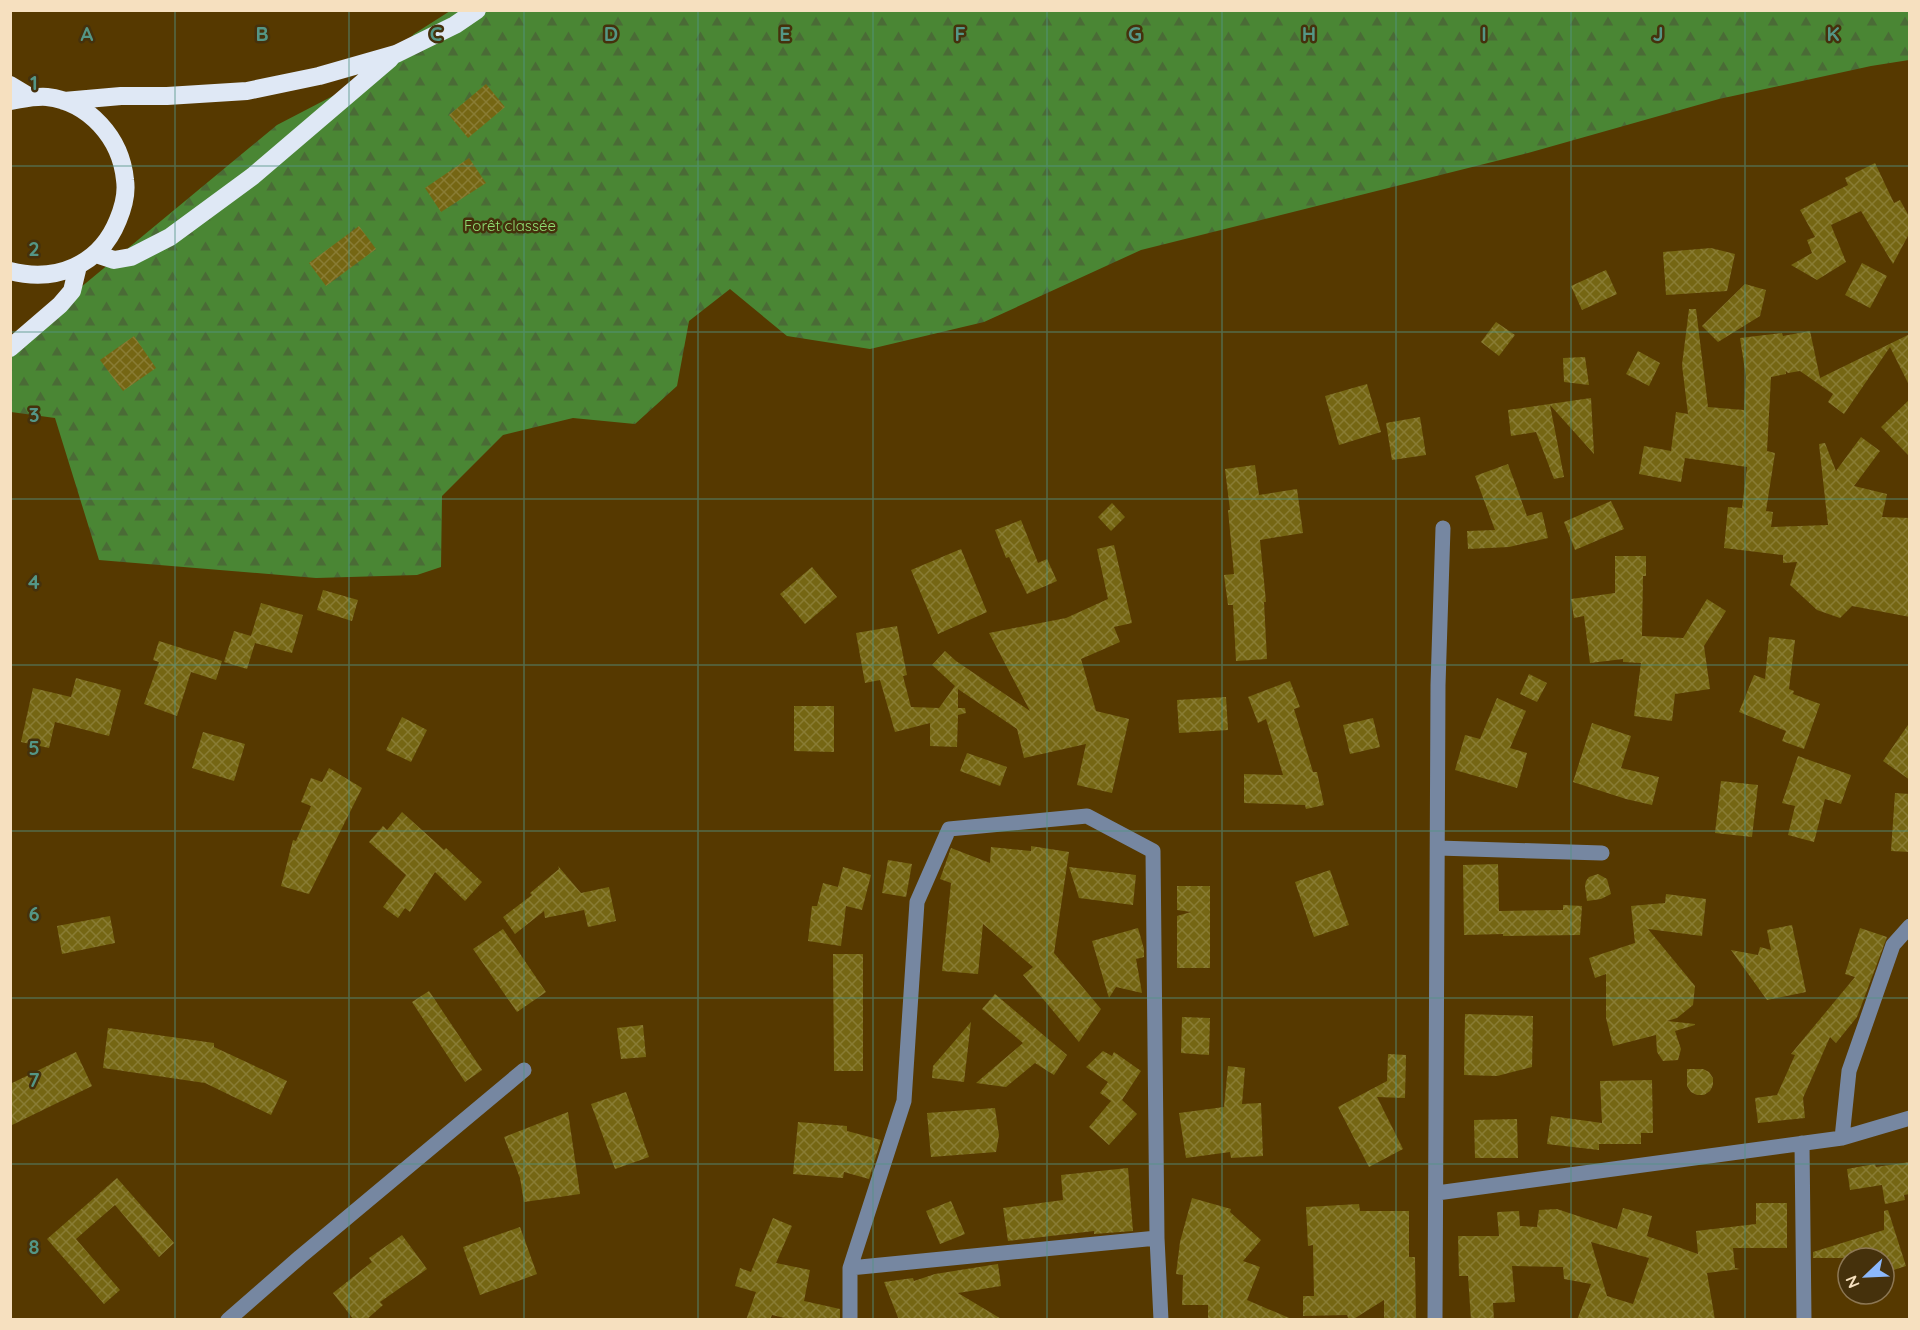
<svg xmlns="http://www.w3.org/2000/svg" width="1920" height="1330" font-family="Quicksand,sans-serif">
<defs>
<pattern id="forest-firs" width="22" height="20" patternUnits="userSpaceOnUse" patternTransform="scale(1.5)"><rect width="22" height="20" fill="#4a8634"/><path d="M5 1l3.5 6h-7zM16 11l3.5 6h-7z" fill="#4a6b36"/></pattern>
<pattern id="building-cross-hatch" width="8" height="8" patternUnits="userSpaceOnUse" patternTransform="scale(1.5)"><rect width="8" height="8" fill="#756613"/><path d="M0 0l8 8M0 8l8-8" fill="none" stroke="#897c34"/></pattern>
</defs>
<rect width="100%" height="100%" fill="#563900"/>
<path fill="url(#forest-firs)" d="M450 11H1909V60L1871 66 1719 99 1528 153 1141 250 984 322 870 349 787 336 730 289 689 321 677 386 635 424 573 418 503 435 442 496 441 567 417 575 316 578 99 560 55 418 11 412V345L277 125 379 72 414 34Z"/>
<path fill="url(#building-cross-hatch)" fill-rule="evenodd" d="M486 84 505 107 468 138 449 115Z
M469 158 486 183 441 212 425 188Z
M1875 163 1894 203 1900 200 1910 218V232L1893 264 1861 211 1831 225 1846 262 1817 280 1791 265 1812 253 1807 240 1815 237 1800 210 1848 185 1845 178Z
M359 226 376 249 326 286 309 263Z
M1711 248 1735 254 1727 291 1666 295 1663 252Z
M1862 263 1887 276 1870 308 1845 295Z
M1606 270 1617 294 1582 310 1571 286Z
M1745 284 1766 290 1760 316 1718 342 1702 326Z
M1689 309H1696L1708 407 1744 410 1746 377 1740 338 1782 333 1783 336 1810 331 1820 378 1910 334V387L1890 347 1844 414 1828 402 1833 394 1800 371 1788 373 1786 371V374L1771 377 1767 451 1775 453 1766 511 1773 512 1771 527 1828 525 1819 444 1825 443 1836 471 1861 437 1880 451 1854 486 1887 494 1882 517 1910 518V617L1852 606 1840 618 1817 610 1790 585 1797 562 1783 563V555L1724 548 1728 507 1742 508 1747 467 1685 458 1681 482 1639 474 1644 446 1671 451 1676 412 1688 414 1682 365Z
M1496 322 1515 335 1499 356 1481 342Z
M134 336 156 368 123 391 100 360Z
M1638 351 1660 363 1649 386 1626 374Z
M1585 357 1589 385 1564 382 1563 358Z
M1367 384 1381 432 1339 445 1325 396Z
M1591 398 1594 454 1550 405 1564 477 1554 479 1536 432 1511 436 1508 410Z
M1910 399V457L1881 427Z
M1420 417 1426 455 1392 460 1386 423Z
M1508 464 1527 516 1542 512 1548 538 1509 547 1468 549 1467 531 1495 530 1475 476Z
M1255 465 1259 495 1297 489 1303 533 1260 540 1266 602H1264L1267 659 1236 661 1233 605H1228L1224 575 1234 574 1228 510H1230L1225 469Z
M1611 501 1624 529 1575 550 1564 522Z
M1112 503 1125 517 1111 531 1098 517Z
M1021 520 1038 563 1047 559 1057 581 1027 594 1009 557 1006 558 995 530Z
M1114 545 1132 623 1114 627 1120 642 1081 659 1096 711 1129 719 1112 793 1077 785 1086 744 1024 758 1017 729 958 689V708H965L966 713 958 715 957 747 930 746V723L895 732 880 680 865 683 856 633 897 626 907 675 903 676 911 707 939 708 955 686 932 665 945 651 956 661 1030 711 989 633 1066 618 1108 599 1097 549Z
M961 549 987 612 938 634 911 570Z
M1615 556H1646V576H1643L1642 636 1683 638 1707 599 1726 611 1704 646 1710 689 1675 694 1672 721 1634 716 1641 663 1623 662V659L1590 663 1584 616 1574 618 1571 599 1615 593Z
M812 567 837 597 805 624 780 594Z
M323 590 358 600 352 621 317 610Z
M261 603 303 615 292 653 255 643 247 669 224 662 234 631 251 636Z
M1769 637 1795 640 1789 689 1794 691 1793 694 1820 704 1804 749 1782 741 1786 731 1739 712 1754 675 1765 679Z
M159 641 222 661 216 680 191 672 177 716 144 704 159 662 153 660Z
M1529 674 1547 683 1537 702 1520 694Z
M76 678 121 690 109 736 55 722 49 748 21 742 33 688 71 697Z
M1290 681 1300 707 1294 709 1313 772H1317L1324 805 1306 809 1305 805 1244 803V774L1283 775 1266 719 1258 723 1248 697Z
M1226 697 1228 730 1179 733 1177 700Z
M1497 698 1526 711 1510 748 1527 753 1517 788 1455 770 1465 735 1480 739Z
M794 706H834V752L794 751Z
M402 717 427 730 411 762 386 750Z
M1373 718 1380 747 1350 754 1343 725Z
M1910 722V780L1883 761Z
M1592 723 1631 736 1621 768 1659 777 1652 805 1626 799 1573 782Z
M203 732 245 744 234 781 192 768Z
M967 753 1007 767 1000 786 960 771Z
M1798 756 1851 775 1841 804 1825 799 1814 842 1788 835 1795 806 1782 803Z
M329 768 362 788 309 894 281 886 293 840 296 841 311 806 301 802 311 778 322 782Z
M1721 781 1758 785 1752 837 1715 833Z
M1895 793 1910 794V852L1891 851Z
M402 812 444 850 446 848 482 882 465 901 435 872 410 912 405 908 398 918 383 907 406 875 369 842 383 826 387 830Z
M1031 846 1069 852 1054 953 1101 1009 1079 1042 1023 975 1033 967 983 924 978 974 942 971 951 883 940 879 951 848 990 863 991 847 1031 851Z
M888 860 912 864 906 897 882 893Z
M1498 864 1499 911 1563 910V905L1582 906 1580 935 1503 936V934L1464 935 1463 865Z
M558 866 581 893 609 887 616 921 588 927 584 910 545 918 544 911 515 934 503 917 532 895 530 893 559 869Z
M843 867 871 875 862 910 846 906 841 946 808 941 812 906H817L823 883 838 887Z
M1069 867 1136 875 1133 905 1079 898Z
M1330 870 1349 925 1314 937 1295 882Z
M1598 874 1607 879 1611 894 1601 899 1587 901 1585 886 1586 881 1589 877Z
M1177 886H1210V968H1177V916L1191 912 1177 910Z
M1666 894 1706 899 1702 936 1648 929 1695 986 1693 1005 1677 1018 1667 1021 1695 1024V1025L1675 1031 1681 1049 1678 1060 1663 1061 1657 1052 1656 1035 1613 1046 1606 1018V974L1595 978 1589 958 1635 943 1631 906 1665 903Z
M110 916 115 943 62 954 57 926Z
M1792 925 1806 992 1767 1000 1731 950 1758 955 1760 947 1771 950 1767 930Z
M1138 928 1144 949V957L1136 959 1142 993 1116 987 1109 998 1092 941Z
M1860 928 1887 937 1857 1017 1836 1043 1830 1037 1803 1098 1805 1118 1758 1123 1755 1098 1777 1095 1795 1055 1791 1054 1855 977 1845 974Z
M503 929 546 992 517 1012 473 949Z
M833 954H863V1071H834Z
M429 991 482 1070 465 1082 412 1002Z
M995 994 1067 1055 1054 1075 1035 1063 1006 1087 976 1083 1023 1043 982 1009Z
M1465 1014 1533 1016 1532 1067 1497 1076 1464 1075Z
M1182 1017 1210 1018 1209 1055 1181 1053Z
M971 1022 964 1082 932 1078 933 1066Z
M643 1025 646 1057 621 1059 617 1028Z
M108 1028 214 1043V1047L287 1081 271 1115 205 1083 103 1068Z
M1103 1051 1112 1056 1114 1052 1141 1071 1122 1100 1137 1114 1109 1145 1089 1127 1111 1101 1100 1093 1108 1082 1086 1067Z
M76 1052 92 1086 10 1126V1084Z
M1388 1054 1406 1055 1405 1098 1377 1097 1403 1149 1369 1167 1338 1107 1387 1081Z
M1228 1066 1245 1068 1242 1104 1261 1103 1263 1156 1231 1158 1230 1152 1186 1158 1179 1113 1224 1107Z
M1687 1069H1703L1709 1072 1713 1078V1085L1710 1091 1704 1095H1697L1691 1092 1687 1086Z
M1652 1080 1653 1133H1641V1144H1599V1150L1547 1144 1551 1116 1602 1123 1600 1081Z
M626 1092 649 1157 615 1169 591 1104Z
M995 1108 999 1135 996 1152 931 1157 927 1113Z
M568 1112 580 1194 524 1202 520 1178 504 1137Z
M1517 1119 1518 1158H1475L1474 1120Z
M798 1122 847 1126V1131L881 1140 869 1179 844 1172 843 1178 793 1174Z
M1910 1162V1194L1904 1195 1905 1200 1885 1204 1882 1185 1850 1190 1847 1169 1875 1164 1876 1167Z
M1128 1168 1133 1231 1094 1234V1231L1008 1241 1003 1208 1063 1200 1061 1175Z
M117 1178 174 1243 159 1257 115 1205 76 1239 120 1290 104 1304 47 1239Z
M1192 1198 1231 1209 1230 1212 1261 1240 1243 1261 1260 1267 1247 1300 1294 1320H1208V1305H1182L1183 1275 1176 1274 1180 1242Z
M951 1201 965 1234 940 1244 926 1211Z
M1756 1203H1787V1248H1733L1735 1268 1740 1269 1707 1273 1715 1320H1577L1591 1284 1564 1279 1563 1267 1512 1266 1515 1302 1493 1303 1494 1320H1471L1468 1276H1459L1458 1236H1499L1497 1212 1519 1211 1520 1226 1537 1227 1539 1210 1557 1209 1617 1229 1623 1208 1652 1216 1647 1236 1698 1254 1696 1231 1756 1224ZM1591 1242 1649 1258 1633 1304 1607 1296Z
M1359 1204 1360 1211H1409V1257H1415L1416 1320H1384V1300L1352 1320H1349L1347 1315 1303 1316V1296H1314L1313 1245 1308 1246 1306 1207Z
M1888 1210 1906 1266 1884 1273V1258H1813V1252L1884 1230V1211Z
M773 1218 792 1226 776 1263 810 1270 804 1301 840 1309V1320H793L772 1315 770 1320H746L756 1292 735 1286 740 1268 751 1272Z
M520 1227 537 1274 480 1295 463 1247Z
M402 1235 427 1269 380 1302 383 1305 366 1320H354L333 1293 372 1262 369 1258Z
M998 1264 1001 1286 958 1293 1003 1320H899L884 1282 913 1278 914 1281 935 1274Z"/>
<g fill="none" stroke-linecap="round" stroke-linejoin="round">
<path stroke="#7687a1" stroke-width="15" d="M1438 848 1602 853
M1842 1138 1849 1071 1893 945 1910 926
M1802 1143 1804 1320
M1437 1193 1842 1138 1910 1118
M850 1268 1157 1238
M228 1320 300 1257 524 1070
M850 1320V1268L904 1101 917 902 949 829 1087 816 1153 851 1157 1238 1161 1320
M1435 1320 1438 685 1443 528"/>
<path stroke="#dfe8f5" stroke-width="18" d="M10 85 30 97
M10 101C23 99 34 96 47 97 89 102 121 138 125 180 127 193 123 208 118 220 100 265 56 283 10 271
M64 101 121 96H167L247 91 319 76 396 54 455 25 477 10
M96 254 114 260 131 257 170 237 253 176 390 59
M10 348 60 305 72 291 78 266"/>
</g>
<path fill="none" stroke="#549686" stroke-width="1.5" stroke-opacity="0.55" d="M175 10V1320M349 10V1320M524 10V1320M698 10V1320M873 10V1320M1047 10V1320M1222 10V1320M1396 10V1320M1571 10V1320M1745 10V1320M10 166H1910M10 332H1910M10 499H1910M10 665H1910M10 831H1910M10 998H1910M10 1164H1910"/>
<g text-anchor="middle" stroke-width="5" stroke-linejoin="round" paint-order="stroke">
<g font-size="15" fill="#90df74" stroke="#45310c">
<text x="510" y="231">Forêt classée</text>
</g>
</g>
<g font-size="20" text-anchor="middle" font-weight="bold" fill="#549686" stroke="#45310c" stroke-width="5" stroke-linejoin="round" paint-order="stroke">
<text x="87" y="41">A</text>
<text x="262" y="41">B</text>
<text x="436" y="41">C</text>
<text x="611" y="41">D</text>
<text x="785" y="41">E</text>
<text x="960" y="41">F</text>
<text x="1135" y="41">G</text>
<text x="1309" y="41">H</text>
<text x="1484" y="41">I</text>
<text x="1658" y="41">J</text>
<text x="1833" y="41">K</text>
<text x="34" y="90">1</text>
<text x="34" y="256">2</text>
<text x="34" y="422">3</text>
<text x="34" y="589">4</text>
<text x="34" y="755">5</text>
<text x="34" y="921">6</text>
<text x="34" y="1087">7</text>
<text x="34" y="1254">8</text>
</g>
<rect width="1920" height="1330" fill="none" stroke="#f6e0bf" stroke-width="24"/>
<g transform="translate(1866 1276) rotate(247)"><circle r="28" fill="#45310c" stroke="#8c7754" stroke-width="1.5"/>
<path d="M0-4.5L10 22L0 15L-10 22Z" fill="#8cb9fc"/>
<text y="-9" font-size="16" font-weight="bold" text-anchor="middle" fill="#f6e0bf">N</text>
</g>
</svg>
